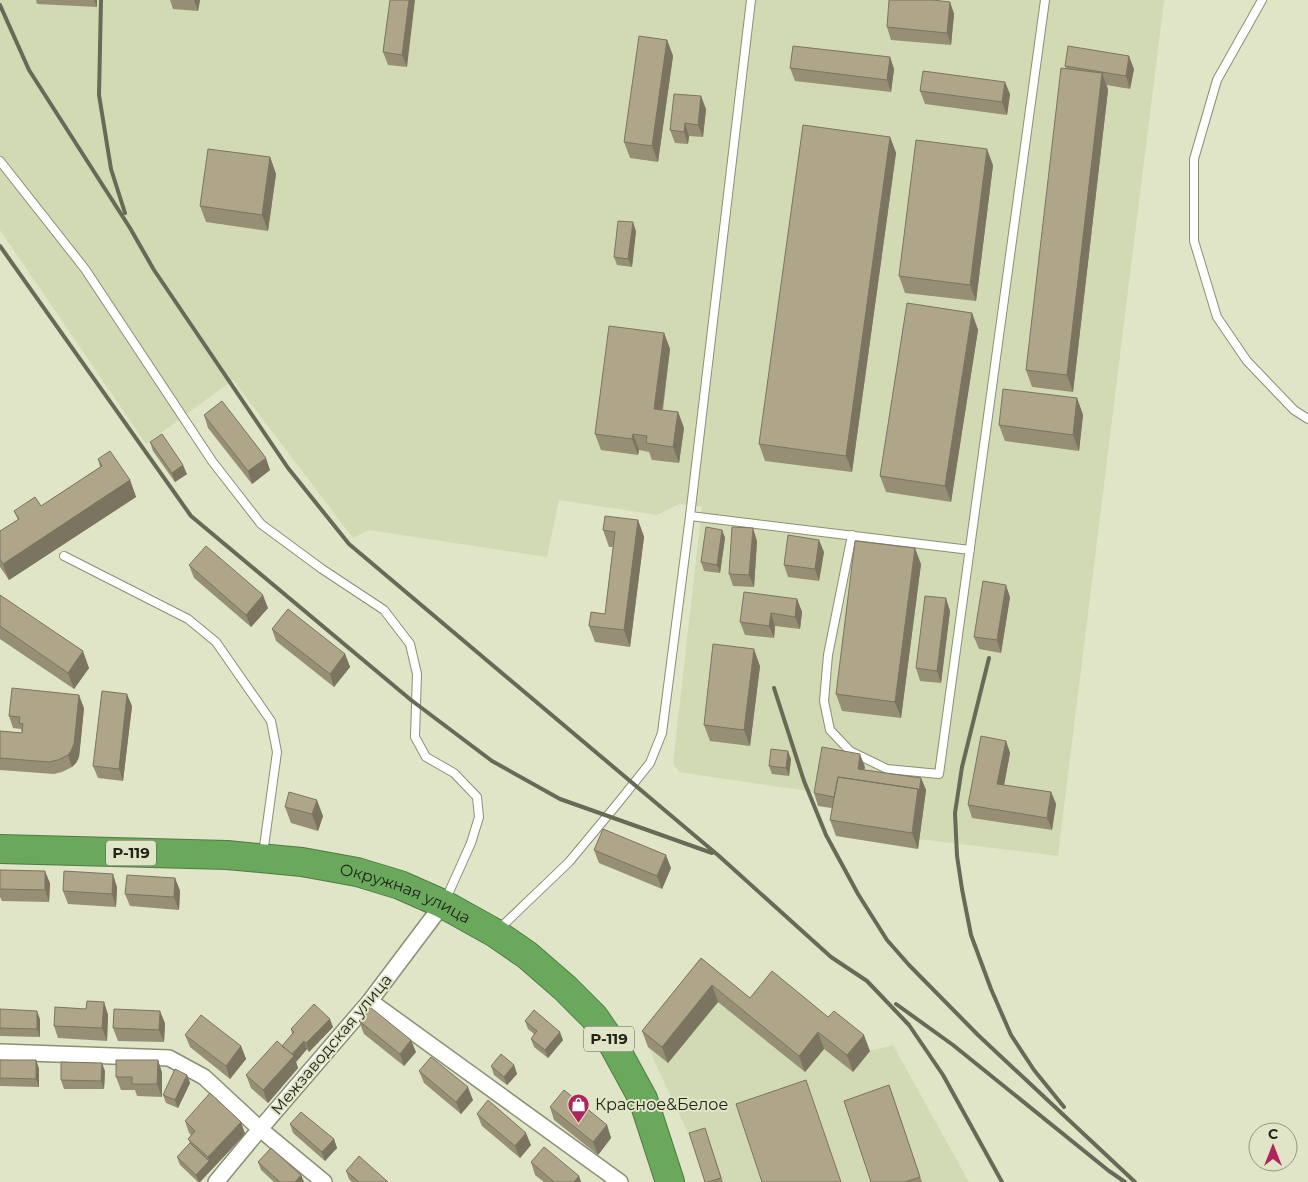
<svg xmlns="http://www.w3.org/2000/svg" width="1308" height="1182" font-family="Montserrat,sans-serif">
<rect width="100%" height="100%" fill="#dfe5c6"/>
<path fill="#d2dab4" d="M0 0H1164L1058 856 919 839 918 849 836 836 840 810 818 806 820 793 679 772 673 763 702 507 679 504 657 515 559 500 547 557 369 530 353 538 233 380 146 444 0 230Z
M707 974 756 1014 869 1051 893 1045 969 1182H705L692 1142 648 1047Z"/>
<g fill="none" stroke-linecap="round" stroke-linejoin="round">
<defs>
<path id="lane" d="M1262 0 1217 80 1194 159V241L1217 317 1247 361 1294 410 1308 419
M0 161 85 269 212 461 261 524 322 569 384 610 410 644 417 674 415 737 426 757 454 773 477 797 479 817 471 843 445 901
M690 516 970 550
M852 535 828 655 824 701 830 730 850 751 887 769 939 774 1045 0
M64 556 188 619 216 642 271 721 277 752 263 854
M498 930 569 862 618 803 650 763 662 733 690 516 751 0"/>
<path id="street" d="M370 1001 620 1182
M0 1052 169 1058 204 1077 260 1129 324 1182
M216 1182 260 1129 370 1001 443 904"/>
<g id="highway">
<path id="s1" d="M0 849 227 855 302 862 357 872 400 885 443 904 495 933 527 955 565 988 594 1017 614 1046 643 1099 670 1182"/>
</g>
</defs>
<use href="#lane" stroke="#8a9073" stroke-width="10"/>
<use href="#street" stroke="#8a9073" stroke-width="18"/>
<use href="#highway" stroke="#517a45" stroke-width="30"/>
<use href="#lane" stroke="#fff" stroke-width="8"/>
<use href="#street" stroke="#fff" stroke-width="15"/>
<use href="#highway" stroke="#6aa85c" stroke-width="28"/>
<path stroke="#666a57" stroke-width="4" d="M101 0 99 95 111 169 125 213
M0 5 29 70 130 228 154 270 288 468 349 544 719 856 831 957 867 981 909 1025 943 1075 1002 1182
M0 246 191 516 411 700 492 761 560 799 712 853
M989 658 962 767 955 813 957 856 962 889 971 935 991 989 1011 1035 1034 1070 1064 1107
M774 688 804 781 826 835 858 894 887 940 909 965 978 1035 1135 1182
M896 1004 953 1045 1109 1171 1125 1182"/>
</g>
<path fill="#968f76" d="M36 0H97V7L37 4Z
M170 0H200L198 11 173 9Z
M390 0 407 67 388 65 383 52Z
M950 2 954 14 951 45 891 40 887 27Z
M667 40 673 56 658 162 630 158 624 142Z
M890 57 894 69 891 92 795 81 790 68Z
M1065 66 1134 69 1130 89 1107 85 1108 90 1073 392 1032 387 1026 370 1066 69Z
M920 91 1010 94 1007 115 925 104Z
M706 109 703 137 689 136 688 144 675 143 670 130Z
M890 137 896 153 852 472 765 461 759 444Z
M270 157 276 174 268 231 206 222 200 206Z
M993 165 976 301 905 293 899 276Z
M636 231 632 267 617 265 614 257Z
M972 313 978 330 951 502 886 492 880 476Z
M664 333 670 349 663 410 678 412 684 428 679 463 652 460 649 452 639 450 638 455 601 450 595 434Z
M1077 398 1083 415 1079 451 1005 441 999 425Z
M204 415 270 470 252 484 208 428Z
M150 442 187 474 175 482 153 451Z
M98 459 130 480 136 497 9 580 0 567V531L18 520 14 511 41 506 100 467Z
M638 520 644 537 630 647 595 642 589 626 605 614 613 547H609L603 530Z
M722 530 725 538 720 573 704 571 701 562Z
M757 541 754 587 733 586 729 574Z
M824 552 819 581 788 577 784 565Z
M921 564 901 718 842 711 836 694Z
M189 565 268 608 251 627 194 578Z
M0 595 89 668 74 689 0 639Z
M1010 597 1001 653 979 649 974 637Z
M797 599 802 612 800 629 775 626 774 638 745 635 740 622Z
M950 611 941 683 920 681 916 668Z
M272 629 345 654 350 667 334 687 276 641Z
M760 666 750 746 710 741 704 725Z
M132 706 123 781 98 778 93 766Z
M84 708 79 757 76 763 72 767 62 772 54 774 0 770V731L22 733 21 729 13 728 9 716Z
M1006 741 1010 753 1004 785 1051 792 1056 804 1052 830 972 818 968 805Z
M791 759 789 776 772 774 769 766Z
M865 767 864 770 921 778 926 790 918 849 836 836 830 820 832 808 818 806 814 793Z
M285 807 323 816 318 831 291 823Z
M594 850 671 868 662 889 599 863Z
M0 870 50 883 49 902 2 901 0 897Z
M175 878 180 891 179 910 130 906 125 894Z
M117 887 116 907 68 904 63 891Z
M701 958 750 998 870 1051 853 1072 824 1049 805 1072 718 1002 668 1063 648 1047 642 1031Z
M104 1002 108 1015 107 1041 58 1038 54 1026 86 1009Z
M0 1009 40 1019V1037L0 1036Z
M359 1021 416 1052 404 1066 364 1034Z
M525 1021 563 1040 548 1058 534 1047 531 1039 534 1034 528 1029Z
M165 1023 164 1042 118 1041 113 1028Z
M333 1027 309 1052 307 1049 296 1062 298 1068 268 1103 251 1088 246 1075 282 1046 292 1034 291 1029Z
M185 1035 241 1046 246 1059 230 1079 190 1047Z
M0 1060H36L39 1069V1087L0 1086Z
M158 1060 162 1073V1097L137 1096 135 1090H121L116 1077Z
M514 1065 517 1074 507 1085 494 1075 491 1066Z
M105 1071 104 1089H64L61 1080Z
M419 1071 473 1100 461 1114 424 1083Z
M187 1075 190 1083 178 1108 166 1103 163 1095Z
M889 1085 895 1102 922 1182H871Z
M550 1107 607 1125 611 1138 598 1155 554 1120Z
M477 1114 531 1145 520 1158 482 1126Z
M185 1121 241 1122 245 1134 200 1182H198L180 1165 177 1157 190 1143 188 1139 191 1135 189 1133Z
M290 1124 334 1139 337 1148 325 1161 293 1133Z
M705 1128 723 1182H705Z
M258 1162 301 1175 304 1182H274L261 1170Z
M531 1162 579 1176 581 1182H544L535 1175Z
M346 1171 388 1182H352L349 1179Z"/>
<path fill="#7a7460" d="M94 0H97V7Z
M194 0H200L198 11Z
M409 0H415L407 67 402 55Z
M950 2 954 14 951 45 947 33Z
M667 40 673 56 658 162 652 146Z
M1129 56 1134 69 1130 89 1126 76Z
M890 57 894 69 891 92 887 80Z
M1102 73 1108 90 1073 392 1067 375Z
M1005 82 1010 94 1007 115 1002 102Z
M701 96 706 109 703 137 698 125Z
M685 123 689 136 688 144 684 132Z
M890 137 896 153 852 472 846 456Z
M987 149 993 165 976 301 970 285Z
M270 157 276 174 268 231 262 215Z
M633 222 636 231 632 267 628 259Z
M972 313 978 330 951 502 945 486Z
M664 333 670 349 660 425 654 409Z
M1077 398 1083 415 1079 451 1073 435Z
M678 412 684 428 679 463 673 447Z
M633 434 639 450 638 455 632 439Z
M266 458 270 470 252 484 248 471Z
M183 465 187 474 175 482 172 473Z
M130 480 136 497 9 580 3 564Z
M638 520 644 537 630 647 624 630Z
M753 528 757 541 754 587 749 575Z
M722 530 725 538 720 573 717 565Z
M819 540 824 552 819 581 815 569Z
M915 548 921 564 901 718 895 702Z
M1006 585 1010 597 1001 653 997 640Z
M263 595 268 608 251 627 246 615Z
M946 598 950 611 941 683 937 671Z
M797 599 802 612 800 629 795 617Z
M771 613 775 626 774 638 769 626Z
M754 649 760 666 750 746 744 730Z
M83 651 89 668 74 689 68 673Z
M345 654 350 667 334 687 330 674Z
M127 694 132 706 123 781 119 769Z
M79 695 84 708 80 748 79 757 76 763 72 767 68 755Z
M1006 741 1010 753 1002 796 997 784Z
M788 751 791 759 789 776 786 768Z
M860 754 865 767 862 781 858 769Z
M921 778 926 790 918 849 912 833 918 789Z
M1051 792 1056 804 1052 830 1047 818Z
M317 800 323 816 318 831 312 814Z
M666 855 671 868 662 889 657 876Z
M45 871 50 883 49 902 45 890Z
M113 874 117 887 116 907 112 894Z
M175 878 180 891 179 910 174 897Z
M712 985 718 1002 668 1063 662 1047Z
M104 1002 108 1015 107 1041 102 1028Z
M37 1011 40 1019V1037L37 1029Z
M160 1011 165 1023 164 1042 159 1030Z
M330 1019 333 1027 309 1052 306 1043Z
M560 1032 563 1040 548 1058 545 1050Z
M818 1032 824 1049 805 1072 799 1056Z
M864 1035 870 1051 853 1072 847 1055Z
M411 1040 416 1052 404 1066 400 1054Z
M304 1041 307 1049 296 1062 298 1068 268 1103 263 1090Z
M241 1046 246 1059 230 1079 226 1066Z
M36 1060 39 1069V1087L36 1079Z
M158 1060 162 1073V1097L157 1084Z
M102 1063 105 1071 104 1089 101 1081Z
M514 1065 517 1074 507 1085 504 1077Z
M187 1075 190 1083 178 1108 175 1100Z
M468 1087 473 1100 461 1114 456 1102Z
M241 1122 245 1134 200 1182H199L196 1175 209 1161 208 1157Z
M607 1125 611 1138 598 1155 593 1142Z
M526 1133 531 1145 520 1158 515 1146Z
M334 1139 337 1148 325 1161 322 1152Z
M301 1175 304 1182H295Z
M579 1176 581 1182H574Z"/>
<path fill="#afa689" stroke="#7a7460" d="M390 0H409L402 55 383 52Z
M889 0H933L950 2 947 33 887 27Z
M639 36 667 40 652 146 624 142Z
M793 46 890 57 887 80 790 68Z
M1068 46 1129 56 1126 76 1065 66Z
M1061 68 1102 73 1067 375 1026 370Z
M923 71 1005 82 1002 102 920 91Z
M674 94 701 96 698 125 685 123 684 132 670 130Z
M803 125 890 137 846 456 759 444Z
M916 140 987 149 970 285 899 276Z
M208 149 270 157 262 215 200 206Z
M618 221 633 222 628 259 614 257Z
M907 303 972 313 945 486 880 476Z
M609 326 664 333 654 409 678 412 673 447 646 443 647 436 633 434 632 439 595 434Z
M1003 389 1077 398 1073 435 999 425Z
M222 401 266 458 248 471 204 415Z
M162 434 183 465 172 473 150 442Z
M110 451 130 480 3 564 0 559V531L19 519 14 511 35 497 41 506 102 466 98 459Z
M605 516 638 520 624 630 589 626 591 612 605 614 615 532 603 530Z
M706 527 722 530 717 565 701 562Z
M732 527 753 528 749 575 729 574Z
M788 535 819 540 815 569 784 565Z
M855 541 915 548 895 702 836 694Z
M206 546 263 595 246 615 189 565Z
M983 581 1006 585 997 640 974 637Z
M744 592 797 599 795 617 771 613 769 626 740 622Z
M0 595 83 651 68 673 0 626Z
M925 596 946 598 937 671 916 668Z
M288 609 345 654 330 674 272 629Z
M713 644 754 649 744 730 704 725Z
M12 688 79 695 74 744 71 751 68 755 58 760 49 762 0 758V731L22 733 23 724 19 723 20 717 9 716Z
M102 691 127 694 119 769 93 766Z
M981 736 1006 741 997 784 1051 792 1047 818 968 805Z
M822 747 860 754 858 769 921 778 919 793 918 789 838 777 834 797 814 793Z
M771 749 788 751 786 768 769 766Z
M838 777 918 789 912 833 830 820Z
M289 792 317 800 312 814 285 807Z
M603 829 666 855 657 876 594 850Z
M0 870 45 871V890L0 889Z
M64 871 113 874 112 894 63 891Z
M127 875 175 878 174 897 125 894Z
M701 958 750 998 772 971 828 1017 834 1011 864 1035 847 1055 818 1032 799 1056 712 985 662 1047 642 1031Z
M87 1001 104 1002 102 1028 54 1026 55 1007 86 1009Z
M314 1004 330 1019 306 1043 304 1041 292 1054 282 1046 294 1032 291 1029Z
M370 1007 411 1040 400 1054 359 1021Z
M0 1009 37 1011V1029L0 1028Z
M114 1009 160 1011 159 1030 113 1028Z
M534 1010 560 1032 545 1050 531 1039 537 1031 525 1021Z
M201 1015 241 1046 226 1066 185 1035Z
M277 1041 294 1056 263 1090 246 1075Z
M501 1054 514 1065 504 1077 491 1066Z
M431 1057 468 1087 456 1102 419 1071Z
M0 1060H36V1079L0 1078Z
M116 1060H158L157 1084H132V1077H116Z
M61 1062 102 1063 101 1081 61 1080Z
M175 1069 187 1075 175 1100 163 1095Z
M806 1080 841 1182H762L736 1104Z
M889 1085 920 1177 905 1182H871L844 1101Z
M564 1090 607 1125 593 1142 550 1107Z
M210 1093 241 1122 208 1157 188 1139 195 1131 185 1121Z
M488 1100 526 1133 515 1146 477 1114Z
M301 1112 334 1139 322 1152 290 1124Z
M705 1128 721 1178 708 1182H705L689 1133Z
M190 1143 209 1161 196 1175 177 1157Z
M544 1147 579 1176 574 1182H554L531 1162Z
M271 1148 301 1175 295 1182H280L258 1162Z
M359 1156 388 1182H359L346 1171Z"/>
<defs>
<symbol id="shop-pin" viewBox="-11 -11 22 30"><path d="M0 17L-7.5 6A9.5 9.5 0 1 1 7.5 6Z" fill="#b0245e" stroke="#dfe5c6"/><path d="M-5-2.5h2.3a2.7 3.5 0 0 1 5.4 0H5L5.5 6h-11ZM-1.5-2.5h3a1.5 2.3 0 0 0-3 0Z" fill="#fff"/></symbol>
</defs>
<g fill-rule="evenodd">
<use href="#shop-pin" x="566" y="1092" width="25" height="34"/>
</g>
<g text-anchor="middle" stroke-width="4" stroke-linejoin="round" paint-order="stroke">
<g fill="#dfe5c6" stroke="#5b5e4d" stroke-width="1">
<rect x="106" y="840.5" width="50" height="25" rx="4"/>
<rect x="584" y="1026.5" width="50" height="25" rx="4"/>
</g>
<g font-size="15" font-weight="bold" fill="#222419">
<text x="131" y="858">Р-119</text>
<text x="609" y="1044">Р-119</text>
</g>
<g font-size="16" fill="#222419" stroke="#dfe5c6">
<text dy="6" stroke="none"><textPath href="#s1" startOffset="411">Окружная улица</textPath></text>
<text transform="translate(331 1044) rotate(-50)" y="6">Межзаводская улица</text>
</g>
<g font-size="16" fill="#222419" stroke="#dfe5c6" text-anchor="start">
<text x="595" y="1110">Красное&amp;Белое</text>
</g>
</g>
<g transform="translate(1273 1147)"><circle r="24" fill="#dfe5c6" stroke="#939881"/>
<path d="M0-4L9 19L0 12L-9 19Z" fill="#b0245e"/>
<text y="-8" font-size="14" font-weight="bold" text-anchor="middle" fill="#222419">С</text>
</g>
</svg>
